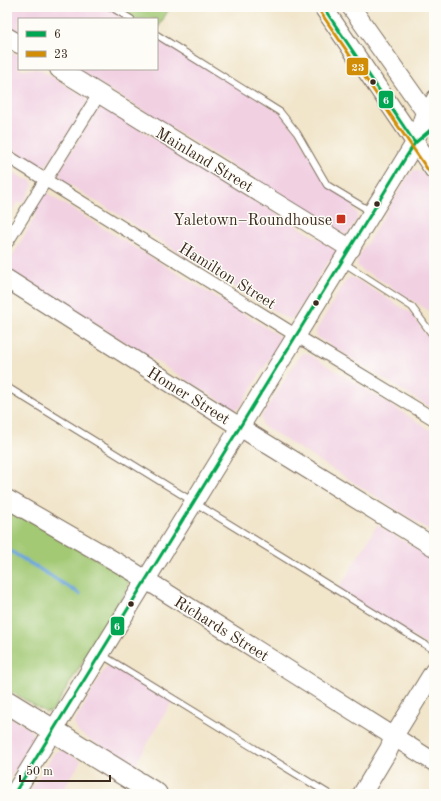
<svg xmlns="http://www.w3.org/2000/svg" width="441" height="801" font-family="'Old Standard TT',serif">
<rect width="100%" height="100%" fill="#fdfcf7"/>
<filter id="ink" filterUnits="userSpaceOnUse"><feTurbulence type="fractalNoise" baseFrequency=".025" numOctaves="2"/><feDisplacementMap in="SourceGraphic" scale="8" xChannelSelector="R" yChannelSelector="G"/><feConvolveMatrix kernelMatrix="1 2 1 2 8 2 1 2 1" color-interpolation-filters="sRGB"/></filter>
<filter id="wash" filterUnits="userSpaceOnUse"><feTurbulence type="fractalNoise" baseFrequency=".012" numOctaves="4" result="noise"/><feDisplacementMap in="SourceGraphic" scale="16" xChannelSelector="R" yChannelSelector="G"/><feGaussianBlur stdDeviation="0.9" result="paint"/><feColorMatrix in="noise" values="0 0 0 0 0 0 0 0 0 0 0 0 0 0 0 0 0 1.4 0 .05"/><feComposite in="paint" operator="in"/></filter>
<g filter="url(#wash)">
<rect width="100%" height="100%" fill="#f1e5ca"/>
<path fill="#f1d0e2" d="M7 7H111L131 19H19V34L7 27Z
M157 35 280 112 297 133 327 185 356 202 353 208 357 213V219L347 236 76 69H157Z
M7 49 19 56V69H39L78 93 86 95 87 98V104L47 165H38L7 146Z
M101 105H105V108L338 251 325 266 294 317 291 319 286 318 62 180 59 173 60 169Z
M7 168 25 179 31 180 33 185 24 202 17 203 7 219Z
M415 170 425 174 434 187V314L369 273 364 272 357 265 358 258 409 175Z
M45 192 49 193V195L278 335 281 340 279 344 239 408 234 409 10 271 8 264 36 215 35 208Z
M350 277 354 278 411 313 434 346V410L317 337 316 331 346 280Z
M307 353 434 432V533L262 425V416L299 357 302 354Z
M377 525 434 559V650L338 590Z
M117 664 174 698 134 767 78 732 74 723 106 667 110 666 115 668Z
M7 715 30 729 33 737 32 742 7 783Z
M63 750 81 761 61 794H28L55 752Z"/>
<path fill="#a3c974" stroke="#6f7a49" d="M134 7H170L157 30V19H131L128 17Z
M7 506 125 576 129 583 127 589 54 709 50 712H45L7 689Z"/>
<g fill="none" stroke-linecap="round" stroke-linejoin="round">
<path stroke="#6da6dc" stroke-width="3.5" d="M7 549 80 594"/>
</g>
</g>
<g filter="url(#ink)">
<g fill="none" stroke-linecap="round" stroke-linejoin="round">
<defs>
<path id="lane" d="M111 7 131 19
M157 35 280 112 297 133 327 185 370 211
M344 263 412 307 434 337
M7 387 434 650
M102 655 329 794"/>
<path id="street" d="M425 112 434 96
M7 156 297 336 434 419
M7 242 99 94"/>
<path id="secondary" d="M323 7 434 170
M351 7 431 120
M7 37 19 44
M59 69 351 249
M7 279 254 436 434 547
M7 499 132 571 434 762
M14 794 415 143 425 112
M362 794 389 749 394 736 434 671"/>
<path id="highway" d="M7 702 156 794"/>
</defs>
<use href="#lane" stroke="#7b6b5a" stroke-width="8"/>
<use href="#street" stroke="#7b6b5a" stroke-width="14"/>
<use href="#secondary" stroke="#7b6b5a" stroke-width="20"/>
<use href="#highway" stroke="#7b6b5a" stroke-width="24"/>
<use href="#lane" stroke="#fff" stroke-width="6"/>
<use href="#street" stroke="#fff" stroke-width="12"/>
<use href="#secondary" stroke="#fff" stroke-width="18"/>
<use href="#highway" stroke="#fff" stroke-width="22"/>
<defs>
<path id="bus-1" d="M323 7 415 143
M14 794 406 157 415 143 434 127"/>
<path id="bus-2" d="M319 10 430 173"/>
</defs>
<use href="#bus-1" stroke="#fdfcf7" stroke-width="6"/>
<use href="#bus-2" stroke="#fdfcf7" stroke-width="6"/>
<use href="#bus-1" stroke="#00a651" stroke-width="3"/>
<use href="#bus-2" stroke="#d18d06" stroke-width="3"/>
</g>
</g>
<g fill="#3b2a1e" stroke="#fdfcf7" stroke-width="1.5">
<circle cx="373" cy="82" r="3.5"/>
<circle cx="377" cy="204" r="3.5"/>
<circle cx="316" cy="303" r="3.5"/>
<circle cx="131" cy="604" r="3.5"/>
</g>
<rect fill="#c8321e" stroke="#fdfcf7" stroke-width="1.5" x="336" y="214" width="10" height="10" rx="2"/>
<g text-anchor="middle" stroke-width="3" stroke-linejoin="round" paint-order="stroke">
<g font-size="16" fill="#3b2a1e" stroke="#fdfcf7">
<text transform="translate(205 159) rotate(31)" y="6">Mainland Street</text>
<text transform="translate(228 275) rotate(32)" y="6">Hamilton Street</text>
<text transform="translate(189 395) rotate(32)" y="6">Homer Street</text>
<text transform="translate(222 628) rotate(32)" y="6">Richards Street</text>
</g>
<g font-size="16" fill="#3b2a1e" stroke="#fdfcf7" text-anchor="end">
<text x="332" y="225">Yaletown–Roundhouse</text>
</g>
</g>
<g stroke="#fdfcf7" stroke-width="1.5">
<rect x="346" y="57" width="23" height="19" rx="4" fill="#d18d06"/>
<rect x="378" y="90" width="16" height="19" rx="4" fill="#00a651"/>
<rect x="110" y="616" width="15" height="20" rx="4" fill="#00a651"/>
</g>
<g font-size="11" text-anchor="middle" font-weight="bold" fill="#fff">
<text x="358" y="71">23</text>
<text x="386" y="104">6</text>
<text x="117" y="630">6</text>
</g>
<rect width="441" height="801" fill="none" stroke="#fdfcf7" stroke-width="24"/>
<rect x="18" y="18" width="140" height="52" fill="#fdfcf7" stroke="#afa8a0"/>
<rect x="26" y="31" width="20" height="6" fill="#00a651" stroke="#afa8a0"/>
<text x="54" y="38" font-size="12" fill="#3b2a1e">6</text>
<rect x="26" y="51" width="20" height="6" fill="#d18d06" stroke="#afa8a0"/>
<text x="54" y="58" font-size="12" fill="#3b2a1e">23</text>
<path d="M20 775v6h90v-6" fill="none" stroke="#3b2a1e" stroke-width="2"/>
<text x="26" y="775" font-size="12" fill="#3b2a1e" stroke="#fdfcf7" stroke-width="3" paint-order="stroke">50 m</text>
</svg>
